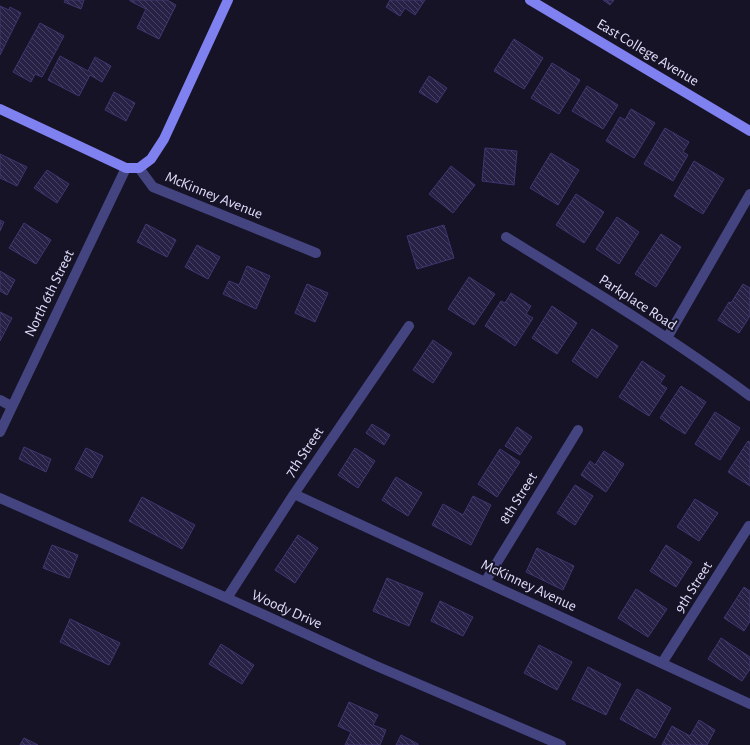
<svg xmlns="http://www.w3.org/2000/svg" width="750" height="745" font-family="'Alegreya Sans',sans-serif">
<defs>
<pattern id="building-back-hatch" width="6" height="6" patternUnits="userSpaceOnUse"><rect width="6" height="6" fill="#282146"/><path d="M-1 5l2 2M0 0l6 6M5-1l2 2" fill="none" stroke="#474162"/></pattern>
</defs>
<rect width="100%" height="100%" fill="#161327"/>
<path fill="url(#building-back-hatch)" stroke="#403670" d="M65 0H84L81 9 64 2Z
M130 0H167L176 5 159 39 137 28 146 9 130 1Z
M390 0H425L415 15 405 8 400 16 386 7Z
M603 0H614L610 5Z
M0 6 9 10 10 7 21 13 0 55Z
M40 23 64 36 42 77 35 74 31 82 13 72Z
M514 39 543 58 524 89 494 71Z
M60 56 88 71 95 57 111 66 102 82 90 75 79 96 48 80Z
M552 63 580 80 559 114 531 98Z
M429 76 447 88 437 103 419 92Z
M587 86 618 105 603 129 572 111Z
M114 92 135 103 126 121 105 110Z
M631 109 655 123 634 158 606 141 620 117 625 120Z
M665 128 689 142 683 152 688 155 673 181 644 164Z
M485 148 517 151 514 185 482 181Z
M551 153 579 170 558 205 530 188Z
M0 154 27 167 17 186 0 178Z
M694 161 724 179 703 214 674 196Z
M451 166 475 185 453 213 429 194Z
M47 170 69 184 57 203 34 188Z
M576 194 604 212 584 243 556 225Z
M617 217 639 232 619 264 596 249Z
M0 220 4 222 0 231Z
M24 223 51 240 36 264 9 248Z
M146 224 176 240 167 257 137 242Z
M444 225 454 258 417 269 407 236Z
M661 234 681 247 656 287 635 274Z
M197 245 220 257 208 279 185 267Z
M247 266 270 276 256 309 223 294 229 281 239 285Z
M0 271 15 280 7 295 0 291Z
M469 277 495 294 474 325 448 309Z
M307 284 328 293 315 322 295 313Z
M743 284 750 288V316L739 333 718 320 729 302 731 303Z
M511 293 531 306 526 314 533 318 515 346 485 326 501 301 505 303Z
M552 306 577 323 557 354 532 338Z
M0 312 12 318 0 341Z
M592 329 618 346 597 378 572 361Z
M433 340 452 353 433 383 413 370Z
M642 361 665 376 660 384 667 388 649 416 619 397Z
M681 386 706 402 685 434 660 418Z
M715 412 740 428 720 460 695 444Z
M372 424 390 435 384 445 366 433Z
M517 427 532 437 520 455 505 446Z
M748 441 750 442V486L728 472Z
M24 447 51 459 46 472 19 459Z
M86 448 103 456 92 478 75 469Z
M355 448 375 461 358 488 338 475Z
M500 449 520 462 497 497 478 484Z
M604 451 624 464 606 492 581 475 590 461 595 465Z
M396 477 422 493 408 516 382 500Z
M575 485 593 496 575 525 557 513Z
M473 496 491 505 471 545 432 525 443 504 463 515Z
M142 497 195 525 182 549 129 521Z
M695 499 718 513 699 541 677 527Z
M298 535 318 548 295 583 275 570Z
M52 545 78 555 69 578 43 568Z
M666 545 692 562 676 587 650 571Z
M537 548 574 566 563 590 526 572Z
M387 578 423 593 409 626 373 611Z
M744 587 750 591V621L744 631 724 618Z
M636 589 667 609 648 637 618 618Z
M440 601 473 617 463 636 431 621Z
M70 619 120 643 109 665 60 642Z
M721 638 750 657V669L742 681 708 659Z
M221 644 254 665 242 684 209 664Z
M539 645 572 662 557 690 524 673Z
M588 667 621 684 606 715 572 699Z
M637 689 671 708 655 738 620 719Z
M349 702 378 715 373 725 386 730 380 745H345L351 732 338 726Z
M699 720 715 730 707 745H662L672 726 690 736Z
M401 735 418 744V745H396Z
M24 738 38 745H20Z"/>
<g fill="none" stroke-linecap="round" stroke-linejoin="round">
<path stroke="#444481" stroke-width="10" d="M139 168 153 187 316 253
M506 237C589 288 672 338 750 396
M667 338 750 194
M0 400 11 406
M0 432 126 168
M294 494 750 704
M0 498 227 598 374 665 561 745
M485 582 578 430
M227 598 294 494 409 326
M662 663 749 526"/>
<path stroke="#8081f0" stroke-width="10" d="M530 0 750 131
M0 109 126 168H139L151 159 164 139 228 0"/>
</g>
<g text-anchor="middle" stroke-width="4" stroke-linejoin="round" paint-order="stroke">
<g font-size="15" fill="#e0defb" stroke="#161327">
<text transform="translate(648 52) rotate(31)" y="5">East College Avenue</text>
<text transform="translate(214 195) rotate(22)" y="5">McKinney Avenue</text>
<text transform="translate(49 293) rotate(-64)" y="5">North 6th Street</text>
<text transform="translate(638 302) rotate(33)" y="5">Parkplace Road</text>
<text transform="translate(304 452) rotate(-56)" y="5">7th Street</text>
<text transform="translate(518 498) rotate(-58)" y="5">8th Street</text>
<text transform="translate(529 585) rotate(25)" y="5">McKinney Avenue</text>
<text transform="translate(693 587) rotate(-58)" y="5">9th Street</text>
<text transform="translate(287 609) rotate(24)" y="5">Woody Drive</text>
</g>
</g>
</svg>
